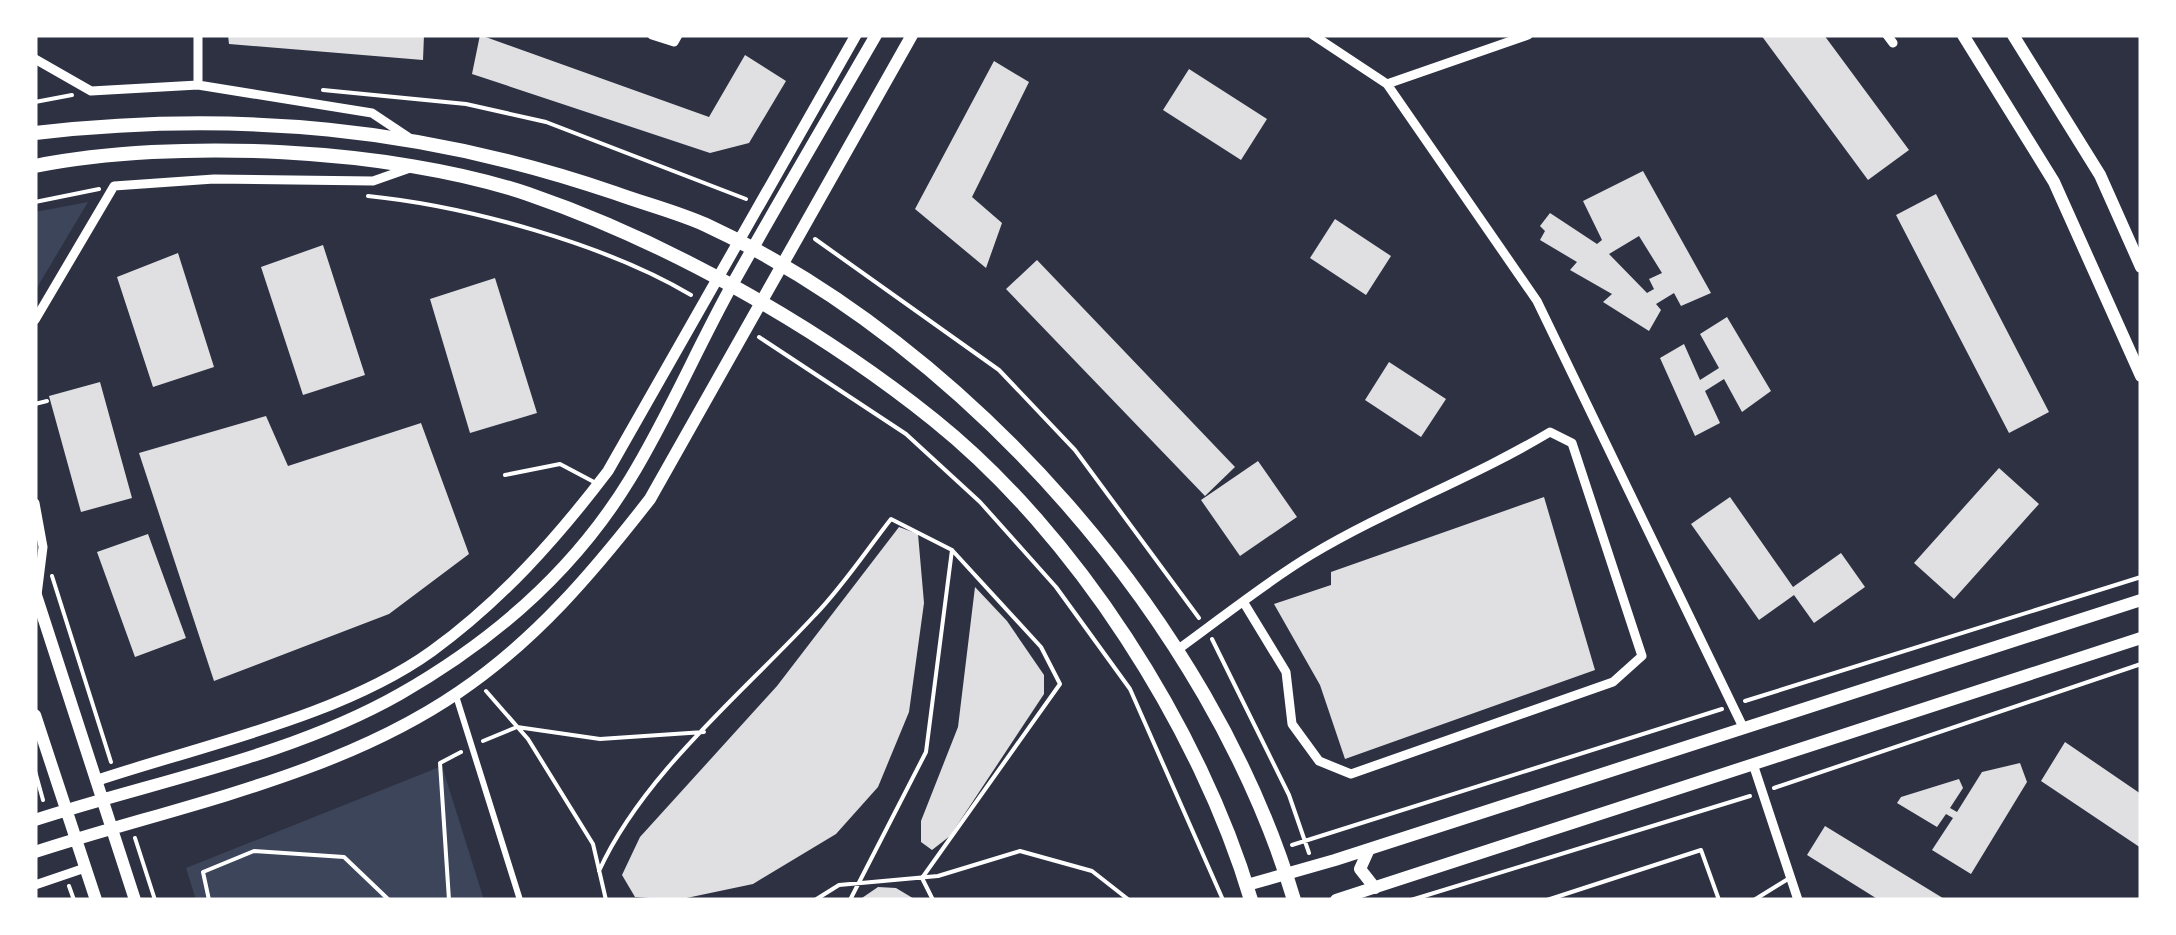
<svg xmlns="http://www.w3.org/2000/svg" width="2176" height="935" font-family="'Space Grotesk',sans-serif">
<rect width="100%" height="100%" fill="#2d3142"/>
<path fill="#3c4559" d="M88 202 35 291V212Z
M442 766 484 900H196L186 868Z"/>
<path fill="#e0e0e3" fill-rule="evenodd" d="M228 35H424L423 60 229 44Z
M480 35 709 117 745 55 786 81 749 143 710 153 472 74Z
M1761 35H1824L1909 150 1868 180Z
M994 61 1029 82 972 197 1002 223 986 268 915 209Z
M1189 69 1267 119 1241 160 1163 110Z
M1643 171 1711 293 1681 306 1674 293 1656 304 1661 310 1649 331 1603 302 1612 294 1570 270 1577 262 1540 240 1545 231 1540 226 1550 213 1597 244 1602 240 1583 201ZM1639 236 1662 273 1649 279 1654 289 1647 293 1609 254Z
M1936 194 2049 412 2009 433 1896 215Z
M1335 219 1391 256 1366 295 1310 258Z
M323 245 365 375 303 395 261 267Z
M178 253 214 367 153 387 117 277Z
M1037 260 1235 467 1205 496 1006 289Z
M495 278 537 413 470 433 430 299Z
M1727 317 1771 391 1742 412 1724 379 1705 391 1720 423 1695 436 1660 358 1684 344 1700 380 1719 368 1700 334Z
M1389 362 1446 399 1421 437 1365 400Z
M100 382 132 498 81 512 49 396Z
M266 416 288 466 421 423 469 554 389 614 214 681 139 453Z
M1258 461 1297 517 1240 556 1201 500Z
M1999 468 2039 504 1954 599 1914 563Z
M1544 497 1595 670 1345 759 1320 685 1274 604 1331 585V572Z
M1730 497 1793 587 1841 553 1865 587 1814 623 1794 595 1759 620 1691 524Z
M899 527 918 534 924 603 909 712 878 787 836 834 753 884 677 900 635 897 622 875 640 837 777 686Z
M148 534 186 638 135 657 97 552Z
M975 587 1007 621 1044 675V694L950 836 932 850 921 842V821L958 727Z
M2065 742 2141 794V848L2041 781Z
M2020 763 2027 782 1971 874 1932 850 1953 818 1946 814 1937 827 1897 803 1901 797 1959 779 1963 788 1950 808 1957 812 1982 772Z
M1825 826 1946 900H1879L1807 855Z
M878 887 896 888 916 900H859Z"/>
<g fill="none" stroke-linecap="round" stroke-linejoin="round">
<path stroke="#fff" stroke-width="4" d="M323 90 466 104 546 122 746 199
M35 102 72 95
M368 196C467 206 605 244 691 295
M35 202 99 189
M815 239 999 370 1075 450 1199 618
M759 337 906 434 980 502 1056 587 1130 689 1223 900
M52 576 111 762
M1212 639 1289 795 1309 853
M486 691 528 739 593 844 606 900
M1745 701 2141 577
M483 741 517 727 600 739 704 732
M35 771 43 800
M1774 788 2141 664
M135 838 155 900
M1292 845 1722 709
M599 871C643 774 743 693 815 615 843 586 866 551 891 519L952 550 1041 647 1060 684 922 878 933 900
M69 886 74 900
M209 900 203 872 254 851 344 857 389 900
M449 900 440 763 461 752
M815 900 839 885 938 876 1020 851 1092 871 1129 900
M850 900 926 752 952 550
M1411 900 1750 796"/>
<path stroke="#fff" stroke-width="4" d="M35 404 47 401
M505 475 560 464 594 482
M1547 900 1701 850 1719 900
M1754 900 1788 879"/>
<path stroke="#fff" stroke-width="6" d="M456 696 520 900"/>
<path stroke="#fff" stroke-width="9" d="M652 35 674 42 678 35
M1313 35 1387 84 1528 35
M1887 35 1893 43
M35 59 91 91 198 85 372 113 408 137
M1387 84 1537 301 1742 725
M198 85V35
M35 320 114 186 214 179 373 181 410 168
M35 503 43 547 37 595
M1180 648C1223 617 1266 582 1311 555 1388 509 1473 478 1550 432L1572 443 1642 656 1613 682 1351 774 1319 761 1292 724 1286 672 1244 603
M1754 767 1798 900
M35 885 85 868"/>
<path stroke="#fff" stroke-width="11" d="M98 780C203 745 342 716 432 651 501 601 557 538 608 471L856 35"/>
<path stroke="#fff" stroke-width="12" d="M1963 35 2054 182 2141 376
M2013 35 2100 175 2141 267
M35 592 135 900
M35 715 96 900
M35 820C155 781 289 757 400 694 493 641 574 571 630 479 668 417 697 348 732 285 779 201 828 118 876 35
M1369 849 1360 869 1375 888
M35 852C176 806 335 777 459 692 536 640 594 571 650 499L912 35
M1247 885 1335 860 2141 600
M1336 900 2141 638"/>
<path stroke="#fff" stroke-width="14" d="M35 133C236 110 423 127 615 193 645 204 677 212 706 225 967 346 1212 624 1294 900
M35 166C175 138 392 148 528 194 668 242 818 327 934 420 1075 533 1200 728 1251 900"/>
</g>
<rect width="2176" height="935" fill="none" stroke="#ffffff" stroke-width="75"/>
</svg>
